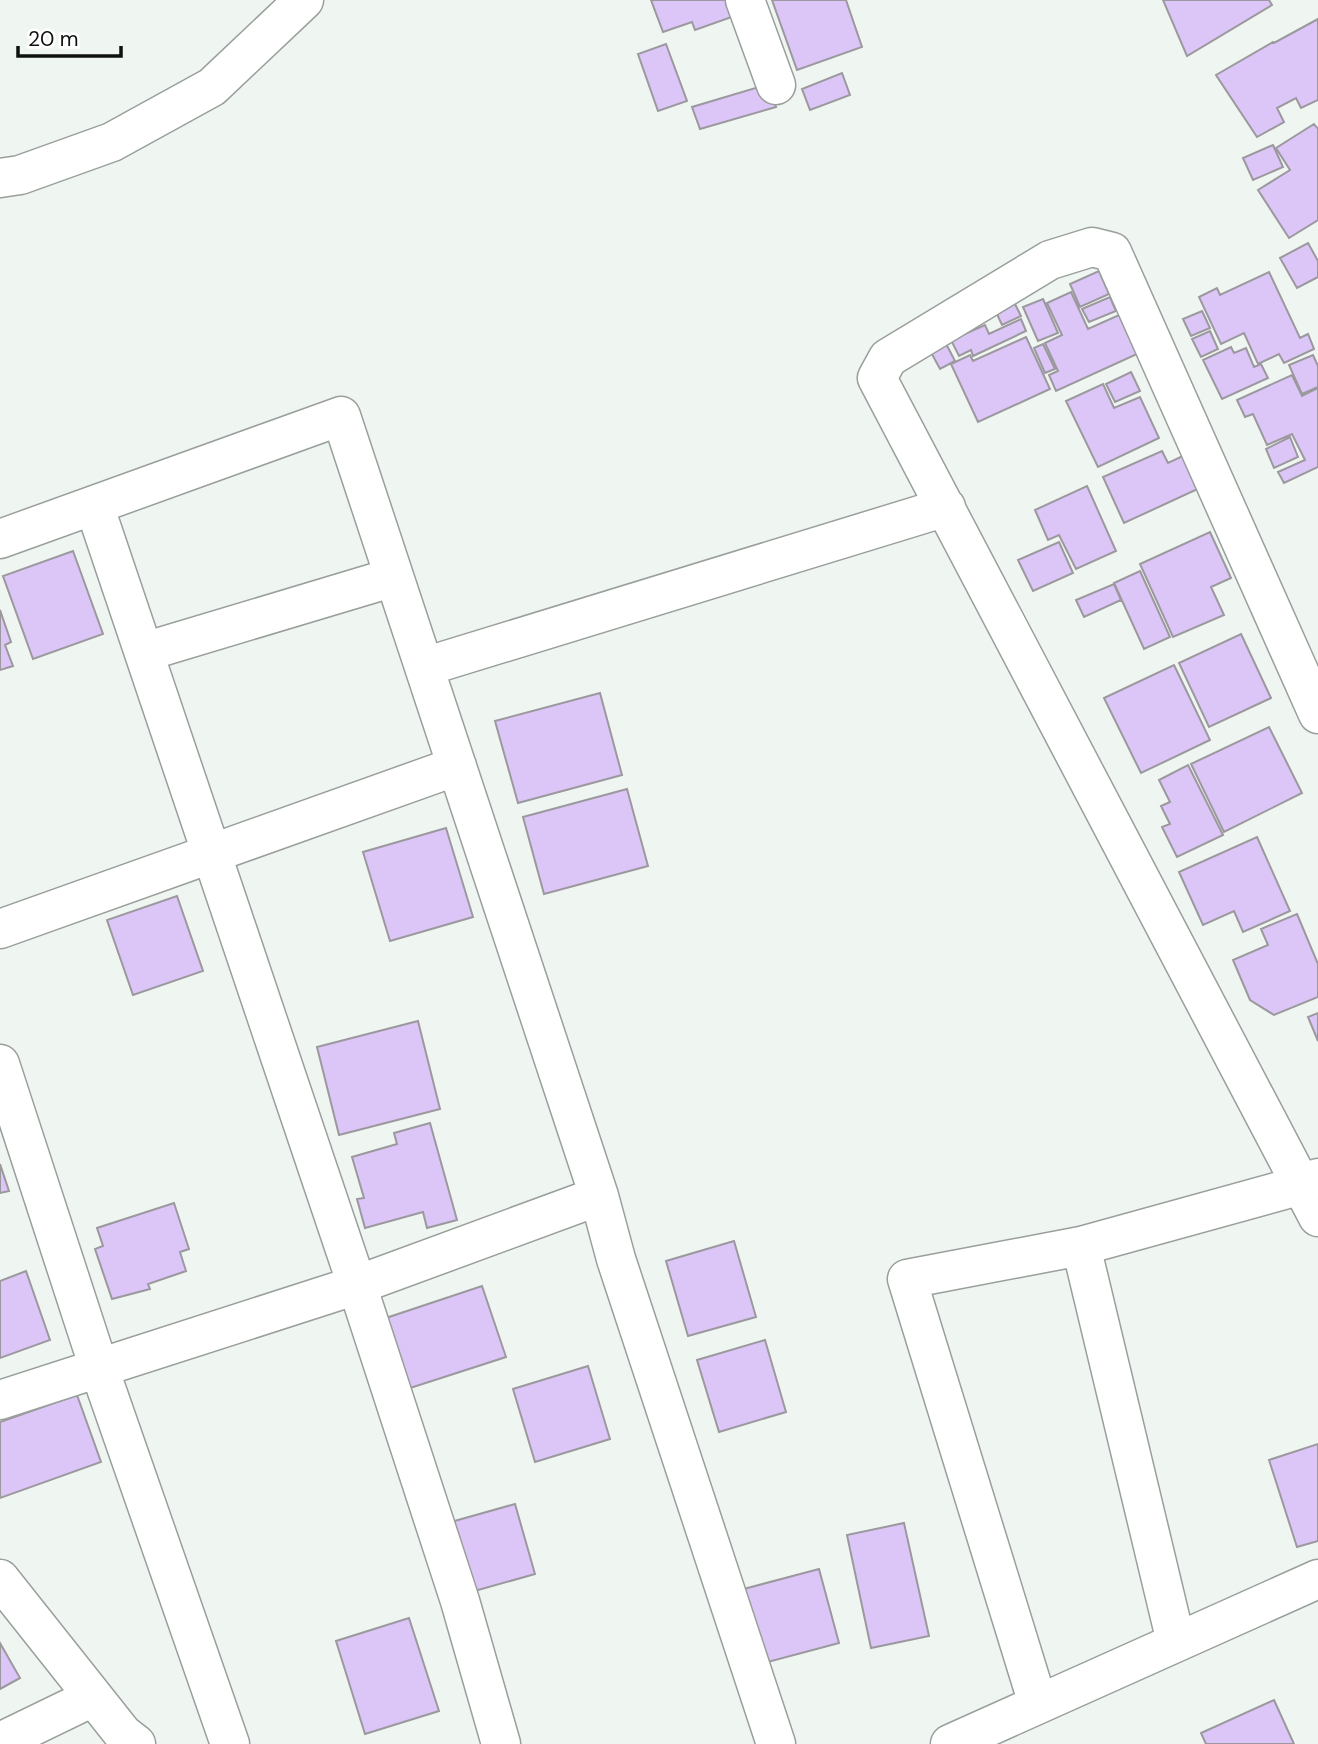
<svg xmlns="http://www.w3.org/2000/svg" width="1318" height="1744" font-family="'DM Sans',sans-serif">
<rect width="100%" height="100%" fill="#eff6f1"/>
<path fill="#dcc6f8" stroke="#9b989e" stroke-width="2" d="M651 0H738L743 13 695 30 692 22 663 32Z
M772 0H846L862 47 797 70Z
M1163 0H1269L1272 5 1187 56Z
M1318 19V100L1301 108 1296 98 1277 108 1284 122 1257 137 1216 75 1273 42 1274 43Z
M666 44 687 101 658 111 638 54Z
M842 73 850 95 810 110 802 89Z
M769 84 776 107 700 129 692 107Z
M1314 124 1318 129V220L1289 238 1258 190 1290 170 1276 148Z
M1273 145 1283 167 1253 180 1243 158Z
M1308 243 1318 261V277L1297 288 1280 258Z
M1099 271 1109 294 1080 307 1070 284Z
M1269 272 1300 338 1308 334 1314 349 1284 363 1279 354 1258 364 1244 333 1221 344 1199 297 1217 288 1220 295Z
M1071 292 1088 329 1119 315 1137 354 1056 391 1049 375 1058 371 1045 343 1062 335 1047 303Z
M1110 297 1116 311 1089 322 1082 309Z
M1043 299 1058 333 1038 341 1023 307Z
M1015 304 1021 316 1002 325 996 312Z
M1202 311 1210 328 1191 336 1183 319Z
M1021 319 1026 331 973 356 971 350 959 356 951 340 985 325 989 334Z
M1210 331 1218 349 1201 357 1192 339Z
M941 334 955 361 940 369 926 343Z
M1026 337 1050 389 978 422 951 364 970 355 973 361Z
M1043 344 1055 369 1045 373 1034 348Z
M1231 347 1234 353 1246 348 1254 367 1261 364 1268 378 1222 399 1203 360Z
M1313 355 1318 366V387L1302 394 1289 365Z
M1131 372 1140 391 1115 402 1106 384Z
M1292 375 1302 396 1318 388V467L1284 483 1278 472 1305 460 1292 434 1267 445 1253 414 1245 417 1237 400Z
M1103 384 1114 408 1140 397 1159 438 1098 467 1066 401Z
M1290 437 1298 457 1274 468 1266 449Z
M1162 451 1168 463 1187 454 1202 487 1124 523 1103 477Z
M1087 486 1116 551 1076 569 1059 535 1048 540 1035 510Z
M1210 532 1231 578 1211 587 1224 615 1173 637 1140 564Z
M1059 542 1073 573 1033 591 1018 560Z
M73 551 103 634 33 659 3 576Z
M1140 571 1170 637 1144 649 1114 583Z
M1114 584 1121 600 1084 617 1076 600Z
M0 610 11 642 5 645 13 666 0 670Z
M1241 634 1271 698 1209 727 1179 663Z
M1174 665 1210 740 1141 773 1104 698Z
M600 693 622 775 518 803 495 721Z
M1269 727 1302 793 1224 832 1191 764Z
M1188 765 1223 835 1177 857 1162 827 1170 824 1161 806 1170 802 1159 780Z
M627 789 648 866 544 894 523 817Z
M446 828 473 917 390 941 363 852Z
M1257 837 1290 911 1243 932 1234 911 1203 925 1179 872Z
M177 896 203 971 133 995 107 920Z
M1297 914 1318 964V997L1274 1015 1250 1000 1233 960 1268 945 1261 929Z
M1318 1013V1041L1308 1017Z
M418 1021 440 1109 339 1135 317 1047Z
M430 1123 457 1220 427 1228 423 1212 365 1228 357 1199 364 1198 352 1157 397 1144 394 1133Z
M0 1164 9 1191 0 1193Z
M174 1203 189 1249 180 1252 186 1271 148 1284 150 1289 112 1299 95 1249 103 1246 97 1228Z
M734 1241 756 1317 688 1336 666 1261Z
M26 1271 50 1340 0 1358V1281Z
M482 1286 506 1357 404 1390 380 1320Z
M765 1340 786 1412 719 1432 697 1360Z
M588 1366 610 1439 535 1462 513 1389Z
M77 1395 101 1462 0 1498V1422Z
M1318 1444V1541L1297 1547 1269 1460Z
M515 1504 535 1574 471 1592 451 1522Z
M904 1523 929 1636 871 1648 847 1535Z
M819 1569 839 1643 760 1664 740 1590Z
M409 1618 439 1711 365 1734 336 1641Z
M0 1643 20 1678 0 1689Z
M1274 1700 1294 1744H1206L1201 1733Z"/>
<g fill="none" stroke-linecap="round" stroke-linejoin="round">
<defs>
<path id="street" d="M745 0 776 85
M94 505 357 1285 460 1601 501 1744
M0 539 341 416 599 1196
M144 652 394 577
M424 667 946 507
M1318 714 1112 252 1092 247 1050 260 888 358 877 378 1318 1217
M0 929 457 766
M0 1064 99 1368 0 1400
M0 1579 123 1734 136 1744
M1176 1642 1081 1246 1302 1185 1318 1178
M1038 1704 907 1279 1081 1246
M0 1742 93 1697
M230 1744 99 1368 357 1285 599 1196 616 1259 776 1744
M950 1744 1318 1579"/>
<path id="highway" d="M0 178 20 175 112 142 212 87 304 0"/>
</defs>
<use href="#street" stroke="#999f9a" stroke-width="41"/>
<use href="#highway" stroke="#999f9a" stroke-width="41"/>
<use href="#street" stroke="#fff" stroke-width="38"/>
<use href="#highway" stroke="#fff" stroke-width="38"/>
</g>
<path d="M18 46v10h103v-10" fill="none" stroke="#0f110f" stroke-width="3.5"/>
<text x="28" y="46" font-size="21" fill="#0f110f" stroke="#ffffff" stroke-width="5" paint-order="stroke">20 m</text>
</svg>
